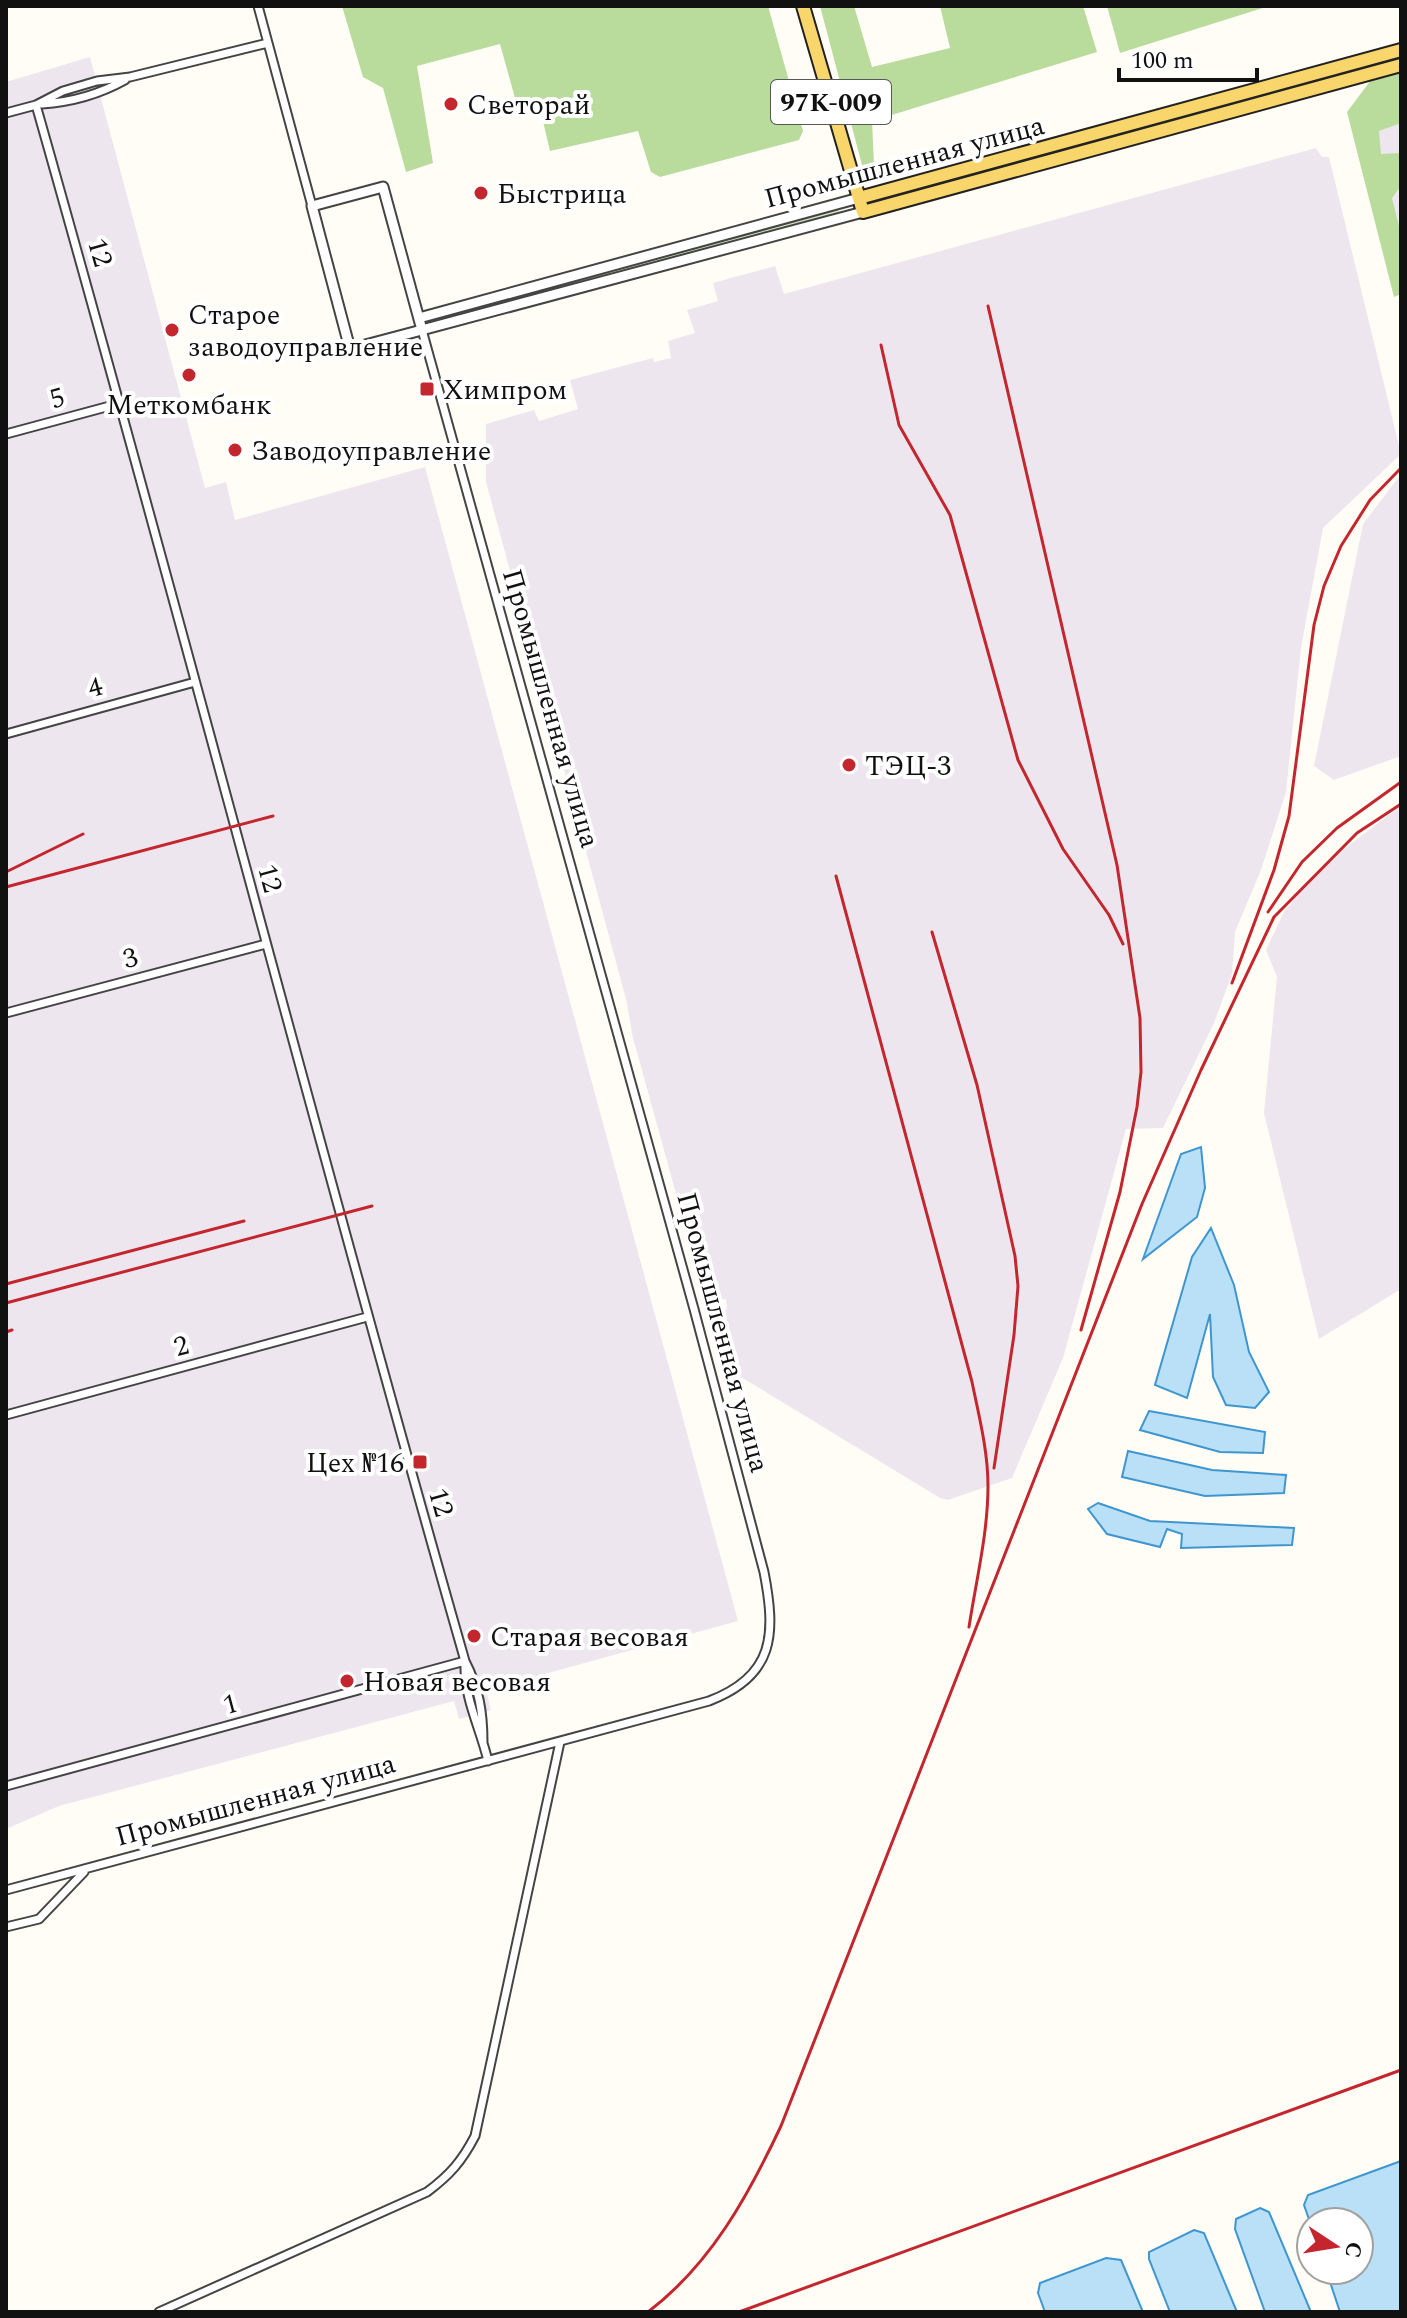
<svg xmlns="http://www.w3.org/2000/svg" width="1407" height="2318" font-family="Spectral,serif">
<rect width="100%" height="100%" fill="#fffdf5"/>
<path fill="#eee6ef" d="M90 57 205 488 226 482 235 520 425 467 738 1621 486 1690 491 1710 459 1719 454 1701 59 1806 6 1829V82Z
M1401 115V251L1366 126Z
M1316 148 1322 157H1329L1401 454 1323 528 1301 648 1286 792 1261 870 1235 932 1232 974 1214 1023 1163 1128 1126 1129 1063 1358 1012 1478 948 1500 940 1498 726 1368 709 1315 727 1309 726 1299 706 1302 633 1038 626 999 486 482V424L534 410 539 421 578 409 570 380 653 358 654 362 671 358 668 341 695 333 687 310 718 301 713 283 775 266 784 294Z
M1401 474V756L1334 780 1314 766 1363 524Z
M1401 806V1289L1319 1339 1264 1113 1277 977 1266 950 1284 912 1307 884 1344 849Z"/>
<path fill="#d5ebbd" d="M838 208 839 212 572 285 571 281Z
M541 290 542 294 448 319 447 315Z"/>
<path fill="#b9dc9c" d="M342 6H768L803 131 799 140 660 177 651 172 638 131 550 151 539 104 515 98 500 44 417 66 433 163 406 172 383 88 363 77Z
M820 6H854L872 67 950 48 940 6H1083L1097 52 872 121 874 165H862Z
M1107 6H1269L1120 53Z
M1401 72V123L1379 131 1381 154 1401 153V186L1392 198 1401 234V294L1394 297 1347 112 1371 80Z"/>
<path fill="#b9e0f7" stroke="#3f96cf" stroke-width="2" d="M1201 1147 1205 1188 1197 1217 1143 1259 1181 1154Z
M1211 1228 1234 1285 1249 1352 1269 1392 1255 1408 1226 1405 1213 1377 1210 1314 1187 1398 1155 1385 1192 1257Z
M1149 1411 1265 1432 1263 1453 1220 1452 1140 1430Z
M1128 1451 1212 1470 1286 1475 1284 1493 1205 1496 1122 1477Z
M1098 1503 1150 1521 1294 1528 1292 1545 1181 1548 1182 1534 1167 1529 1160 1547 1107 1534 1088 1509Z
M1401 2161V2312H1340L1326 2270H1359V2222H1311V2225L1304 2205 1308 2195Z
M1260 2208 1269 2212 1311 2312H1265L1235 2229 1236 2219Z
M1194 2230 1204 2233 1237 2312H1170L1149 2259V2252Z
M1106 2258 1121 2260 1143 2312H1045L1038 2293 1040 2283Z"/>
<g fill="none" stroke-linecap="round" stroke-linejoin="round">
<defs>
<path id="minor" d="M258 6 312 206
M42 104C73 102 98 95 125 80
M36 105C183 622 317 1144 465 1661 479 1688 483 1712 483 1742
M6 113 36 105 63 91 97 81 130 77 268 43
M6 434 121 403
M6 734 195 682
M6 1013 266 944
M6 1415 367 1317
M465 1664C464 1699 480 1727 488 1761
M6 1786 465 1661
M6 1890 709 1701C775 1676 776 1634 764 1572L694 1309 422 330
M6 1927 39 1919 84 1872
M159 2312 427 2192C450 2175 462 2161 475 2136L560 1742"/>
<path id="tertiary" d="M419 318 859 198
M422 330 383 187 312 206 350 349 403 335 863 212"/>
<path id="primary" d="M803 6 863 212 1401 65
M859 198 1401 50"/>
</defs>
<use href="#minor" stroke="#444" stroke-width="11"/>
<use href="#tertiary" stroke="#444" stroke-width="13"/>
<use href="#primary" stroke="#222" stroke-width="16"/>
<use href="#minor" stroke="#fff" stroke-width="7"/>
<use href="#tertiary" stroke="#fff" stroke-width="9"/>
<use href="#primary" stroke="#f9d66b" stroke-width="12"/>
<path stroke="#c4262e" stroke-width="3" d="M988 306 1117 865 1140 1018 1141 1072 1137 1107 1120 1192 1081 1330
M881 345 899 425 950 515 1018 760 1063 849 1109 915 1123 944
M6 872 83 834
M836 876 972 1382C979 1416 988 1451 988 1486 988 1533 976 1581 969 1627
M6 887 273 816
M1268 912 1302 862 1337 828 1401 782
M932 932 977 1085 1015 1256 1018 1286 1014 1335 994 1468
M1232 983 1274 870 1289 816 1314 625 1324 586 1341 546 1370 500 1401 468
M6 1284 244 1221
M6 1303 372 1206
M6 1332 12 1330
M648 2312C711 2264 748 2196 781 2126L1142 1204 1201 1070 1274 917 1357 833 1401 804
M739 2312 1401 2070"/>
</g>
<g fill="#c4262e" stroke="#fff" stroke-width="3">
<circle cx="451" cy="104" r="8"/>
<circle cx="481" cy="193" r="8"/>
<circle cx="172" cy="330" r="8"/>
<circle cx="189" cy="375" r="8"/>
<rect x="419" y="381" width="16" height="16" rx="4"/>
<circle cx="235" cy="450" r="8"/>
<circle cx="849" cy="765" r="8"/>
<rect x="412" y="1454" width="16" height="16" rx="4"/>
<circle cx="474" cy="1636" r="8"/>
<circle cx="347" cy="1681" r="8"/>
</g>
<g text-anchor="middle" stroke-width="8" stroke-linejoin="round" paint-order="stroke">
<rect fill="#fff" stroke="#585858" stroke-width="2" x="771" y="80" width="120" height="44" rx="6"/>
<g font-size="26" font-weight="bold" fill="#111">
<text x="831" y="111">97К-009</text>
</g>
<g font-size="28" fill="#111" stroke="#fff" text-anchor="start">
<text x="467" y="114">Светорай</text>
<text x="497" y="203">Быстрица</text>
<text x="188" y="324">Старое<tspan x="188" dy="32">заводоуправление</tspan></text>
<text x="443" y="399">Химпром</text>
<text x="189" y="414" text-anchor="middle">Меткомбанк</text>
<text x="251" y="460">Заводоуправление</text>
<text x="865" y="775">ТЭЦ-3</text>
<text x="404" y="1472" text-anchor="end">Цех №16</text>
<text x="490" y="1646">Старая весовая</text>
<text x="363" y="1691">Новая весовая</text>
</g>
<g font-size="28" fill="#111" stroke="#fff">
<text transform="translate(904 161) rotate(-15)" y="10">Промышленная улица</text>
<text transform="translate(101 252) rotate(74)" y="10">12</text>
<text transform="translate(57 397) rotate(-15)" y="10">5</text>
<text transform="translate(95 686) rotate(-15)" y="10">4</text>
<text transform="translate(552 708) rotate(74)" y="10">Промышленная улица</text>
<text transform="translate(271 878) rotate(75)" y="10">12</text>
<text transform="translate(130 957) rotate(-15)" y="10">3</text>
<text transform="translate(724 1332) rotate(75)" y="10">Промышленная улица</text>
<text transform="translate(181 1345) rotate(-15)" y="10">2</text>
<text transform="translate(442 1502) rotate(74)" y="10">12</text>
<text transform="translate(230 1703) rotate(-15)" y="10">1</text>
<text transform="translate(255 1799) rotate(-15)" y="10">Промышленная улица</text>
</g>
</g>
<rect width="1407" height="2318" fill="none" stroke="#111111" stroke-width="16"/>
<g transform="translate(1335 2246) rotate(102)"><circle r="38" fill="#ffffff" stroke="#a0a0a0" stroke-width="2"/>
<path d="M0-6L14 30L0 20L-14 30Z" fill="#c4262e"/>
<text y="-12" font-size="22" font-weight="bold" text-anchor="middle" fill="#111111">С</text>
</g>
<path d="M1119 68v12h138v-12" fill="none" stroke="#111111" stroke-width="4"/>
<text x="1131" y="68" font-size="24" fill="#111111" stroke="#ffffff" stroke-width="6" paint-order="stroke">100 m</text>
</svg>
